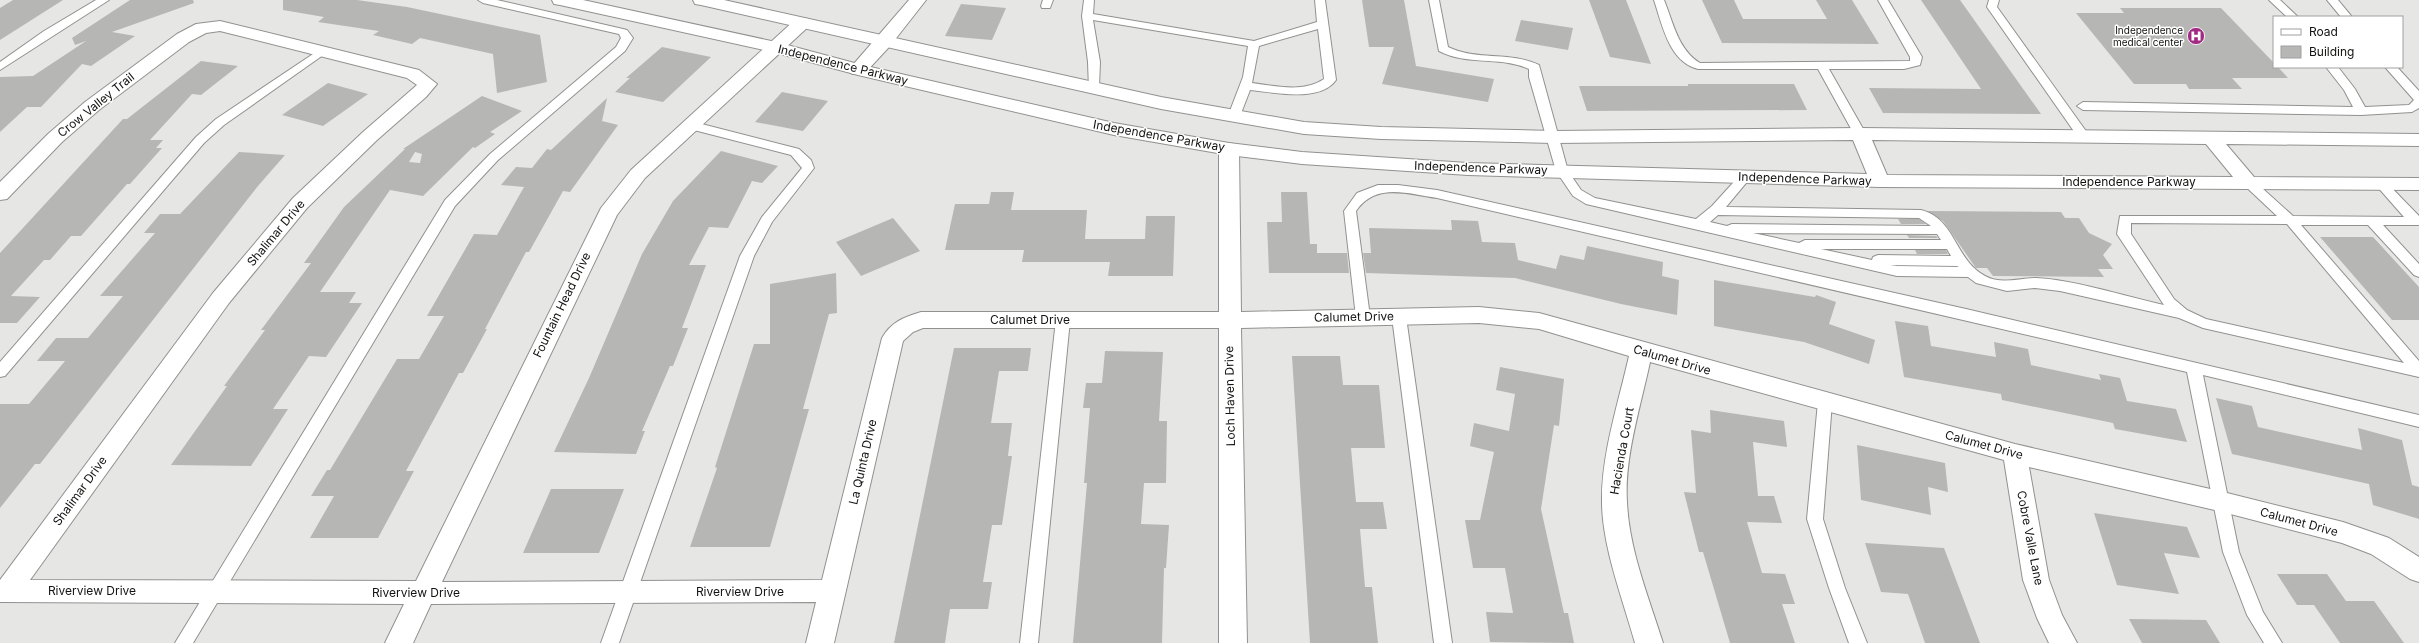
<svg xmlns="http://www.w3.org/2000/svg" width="2419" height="643" font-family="Inter,sans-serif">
<rect width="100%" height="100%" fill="#e6e7e4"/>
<path fill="#b6b7b4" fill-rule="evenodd" d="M13 0H63L0 40V8Z
M130 0H193L194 3 112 32 135 36 91 66 82 64 41 107H27L0 132V77L33 76 86 41 75 45 72 38Z
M283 0H357L407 7 540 35 547 82 497 93 493 54 420 38 412 44 373 35 379 31 318 22 324 17 283 10Z
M1362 0H1404L1416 66 1494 79 1488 102 1382 84 1394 47H1369Z
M1589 0H1626L1651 64 1610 57Z
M1702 0H1734L1743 19H1827L1816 0H1852L1879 44 1722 43Z
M1921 0H1960L2041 114 1883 113 1869 88 1981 89Z
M961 4 1006 8 992 40 945 36Z
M2120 8H2221L2274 63V67H2278L2288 78H2232L2242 89H2189L2186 84H2134L2076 13H2124Z
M1521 20 1573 28 1568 50 1515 41Z
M662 47 711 57 663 102 615 92 630 78H626Z
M201 61 238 66 201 95 192 94 150 140H163L156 148H162L130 184H127L81 236H71L50 260H44L11 296 40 297 17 323H0V253L123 119H127Z
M328 83 368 94 323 126 282 115Z
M1688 84H1794L1807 110 1587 111 1579 86H1688Z
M782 92 828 101 803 131 755 122Z
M482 96 522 111 490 132 495 134 475 148 473 147 423 196 390 190 320 292H356L349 303H362L326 357 309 356 273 409H288L251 466 171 465 227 386H224L265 330H261L311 263H304L344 207 405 149H403ZM415 152 422 154 420 163 409 162Z
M607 98 602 121 618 125 570 192 563 191 529 252H526L485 329H487L463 373H459L406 471H414L378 538H310L334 496H311L327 470H330L397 359H419L444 316H427L474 234 497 235 524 187 501 185 516 167 532 168 547 149 551 150Z
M721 151 778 166 762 183 752 181 728 228 709 227 689 265H706L682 328H688L673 366H670L642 431H645L636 454 554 452 589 378 642 254 673 201Z
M239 152 285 155 258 186 40 464H35L0 508V404H29L65 361H37L56 338H88L123 296H100L155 233H144L160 214H180Z
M991 192H1014L1011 210H1087L1085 239H1145L1146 216H1175L1173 276H1108L1110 262H1022L1024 250H945L955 204H989Z
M1281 192H1307L1310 244H1317V253H1347L1349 273H1269L1267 222H1282Z
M1926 211 2061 212 2065 218H2079L2089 233 2112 244 2103 255 2113 269H2098L2104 277 1993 276 1987 268H1976L1943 221Z
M893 218 920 251 861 276 836 242Z
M1898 219H1919L1926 224H1901Z
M1451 220 1478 221 1482 242 1515 243 1518 260 1556 269 1560 255 1584 260 1587 246 1663 262 1662 276 1679 280 1677 315 1621 304 1515 278 1366 273 1363 253H1371L1369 228 1452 230Z
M1907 235 1936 236 1938 238H1909Z
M2320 237H2373L2419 287V320H2392Z
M1915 250H1946L1948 254H1917Z
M836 273 837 313 829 314 803 409H809L770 547H690L717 468 715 467 754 344H770V284Z
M1714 280 1815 297 1816 295 1836 302 1829 324 1875 340 1869 364 1804 342 1714 326Z
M1895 321 1928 326 1931 346 1996 357 1994 342 2028 349 2031 365 2101 380 2099 374 2120 378 2127 401 2176 409 2187 442 2115 429 2113 423 2002 400 2001 394 1904 377Z
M954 348H1031L1028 371H999L991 423H1012L1008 456H1012L1002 525H992L983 582H992L988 609H950L945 643H894Z
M1105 351 1163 352 1159 421H1167L1166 483H1144L1141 524 1169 525 1166 568H1164L1162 643H1073L1087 483H1084L1090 408H1083L1086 383H1102Z
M1292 356H1340L1343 385H1379L1385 448H1351L1356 502H1383L1387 529H1360L1365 587H1372L1378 643H1310Z
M1500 367 1564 379 1559 426 1554 425 1541 509 1564 613H1568L1574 643 1490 642 1486 612 1513 613 1505 568H1473L1465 520H1480L1494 452 1470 446 1474 423 1509 431 1515 394 1496 390Z
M2216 398 2252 406 2258 427 2362 450 2358 428 2402 440 2412 485 2419 487V519L2373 505 2369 484 2232 454Z
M1710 410 1784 421 1787 447 1753 442 1758 496H1774L1782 523 1747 522 1762 573 1785 574 1795 604H1782L1795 643H1730L1703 552H1699L1684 492 1696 493 1691 430 1711 433Z
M1857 445 1945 463 1948 492 1928 487 1931 515 1861 500Z
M551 489H624L599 553H523Z
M2094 513 2187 527 2200 558 2164 553 2179 594 2117 585Z
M1865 543 1944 548 1980 643H1925L1908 594 1881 592Z
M2277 574H2327L2346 601H2374L2404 643H2340L2314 605H2297Z
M2129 619 2206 620 2220 643H2142Z"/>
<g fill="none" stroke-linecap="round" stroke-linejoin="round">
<defs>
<path id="lane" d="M96 0H109L0 70V62L44 31Z
M478 0H497L623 29 627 30 633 38 625 51 498 160 455 206 193 643H175L445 200 490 154 616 47 621 38 619 34 483 3Z
M1043 0H1053L1050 8H1042L1041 6Z
M1084 0H1094L1093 14 1254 41 1317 22 1315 0H1325L1336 80C1320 103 1273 92 1250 90L1240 116 1234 120 1228 116 1243 77 1248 46 1093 20 1100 62 1099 87 1097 89H1089L1088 62 1082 16ZM1318 29 1324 79C1303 93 1276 86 1252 83L1259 46Z
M1429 0H1439L1448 47C1477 61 1510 51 1539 65L1568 171 1581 190 1595 198 1696 219 1712 206 1741 174 1745 173 1751 177 1726 207 1921 210C1956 219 1954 259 1985 276 2001 285 2019 278 2036 278 2075 280 2124 296 2164 305L2117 234 2120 216H2277L2244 185 2242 182 2244 179H2252L2293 216 2404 217 2375 184 2381 180 2385 181 2419 216V225H2383L2419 264V277L2414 275 2368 225H2301L2419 361V377L2203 328 2179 318 2060 291 2035 288 2007 291 1976 283 1968 277 1897 276 1586 204 1573 196 1556 171 1529 77V69C1501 56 1468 66 1439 51ZM1718 215 1919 218 1931 226 1732 224 1727 226 1710 222ZM2131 223 2287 224 2404 363 2206 319 2187 310 2174 299 2131 234ZM1753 233 1937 234 1941 240H1805L1799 243ZM1821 249H1947L1951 256 1878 255 1873 257 1872 260ZM1890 265 1957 266 1959 267 1897 266Z
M1654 0H1664C1673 22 1678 50 1700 63L1910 61V57L1878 0H1888L1922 57 1920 65 1904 69H1829L1866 134 1860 138 1854 134 1818 69H1698C1669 62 1662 24 1654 0Z
M1989 0H1999L1997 7 2088 134 2090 137 2088 140H2080L1987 7Z
M2269 0H2280L2298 17H2287Z
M2327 0H2338L2352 17H2341Z
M322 48 328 51 326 53 224 125 204 143 5 376 0 377V362L196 137 216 119Z
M2326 67H2338L2355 89 2365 107 2409 105 2414 100 2385 67H2397L2419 91V108L2412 112 2361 115 2083 110 2077 106 2083 102 2353 107 2344 90Z
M690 121 799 149 811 160 814 168 772 222 754 256 619 643H601L740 256 762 217 802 168 791 155 686 128 684 125 686 122Z
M1378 185H1398L1437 190 1966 309 2419 415V427L2203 375 2239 552 2263 612 2282 643H2264L2247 615 2223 552 2187 372 1437 198C1408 194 1376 182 1356 211L1370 317 1363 322 1356 317 1344 211 1357 193Z
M1399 312 1406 317 1452 643H1434L1392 317Z
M1063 315 1070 320 1038 643H1020L1056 320Z
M1825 396 1830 398 1832 402 1823 519 1845 588 1867 643H1849L1829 588 1807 519 1818 402 1820 398Z"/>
<path id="street" d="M909 0H926L890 46 864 74H852L849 70 852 66Z
M802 18 808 19 811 23 808 27 645 178 617 215 442 582 822 580 882 338C891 322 904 317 921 312H1219V149L1222 145 1229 143 1236 145 1239 149 1241 312 1479 307 1539 313 2015 444 2219 491 2343 522 2389 538 2419 557V582L2410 579 2371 554 2342 543 2219 511 2029 467 2049 580 2062 615 2077 643H2049L2037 618 2023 580 2004 460 1650 362C1641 405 1624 458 1627 502 1629 550 1649 598 1663 643H1635C1623 600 1602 546 1602 502 1601 455 1619 401 1629 356L1539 329 1479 323 1241 328 1247 643H1219V328H923L913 332 903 341 834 643H806L816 602 431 604 413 643H385L404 604 0 602V580L213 293 293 198 363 132 417 85 407 78 220 31 206 33 189 42 99 110 62 142 7 199 0 200V182L48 134 85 102 177 34 196 24 220 21 419 70 437 84 426 97 377 140 307 208 229 303 30 580 416 581 601 208 631 170 796 19Z"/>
<path id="secondary" d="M552 0H583L776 42 862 65 1114 123 1229 143 1302 152 1468 163 1867 174 1853 140 1554 143 1381 139 1304 134 1161 109 701 5 695 4 693 0H724L1161 97 1304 122 1381 127 1554 131 1860 128 2419 134V146L2226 144 2254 177 2419 178V190L1880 187 1468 175 1302 164 1229 155 1114 135 858 75 773 52 560 5 554 4ZM1872 140 2206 144 2233 177 1887 175Z"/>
</defs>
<use href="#lane" stroke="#91928f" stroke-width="2"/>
<use href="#street" stroke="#91928f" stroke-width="2"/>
<use href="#secondary" stroke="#91928f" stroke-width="2"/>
<use href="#lane" fill="#fff" fill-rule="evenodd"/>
<use href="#street" fill="#fff" fill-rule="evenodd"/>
<use href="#secondary" fill="#fff" fill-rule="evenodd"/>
</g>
<defs>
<symbol id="hospital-disc" viewBox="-11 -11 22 22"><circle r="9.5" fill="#a22a82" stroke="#fff"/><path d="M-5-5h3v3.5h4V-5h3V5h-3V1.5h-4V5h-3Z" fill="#fff"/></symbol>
</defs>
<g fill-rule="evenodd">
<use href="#hospital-disc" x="2186" y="26" width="20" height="20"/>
</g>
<g text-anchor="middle" stroke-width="3" stroke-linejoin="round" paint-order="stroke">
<g font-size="10" fill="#121211" stroke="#fff" text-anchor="end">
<text x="2183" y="34">Independence<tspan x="2183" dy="12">medical center</tspan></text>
</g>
<g font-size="12" fill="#121211" stroke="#fff">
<text transform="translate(843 65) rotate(14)" y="4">Independence Parkway</text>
<text transform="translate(96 105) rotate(-39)" y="4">Crow Valley Trail</text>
<text transform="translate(1159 136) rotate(10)" y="4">Independence Parkway</text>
<text transform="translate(1481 168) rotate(2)" y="4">Independence Parkway</text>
<text transform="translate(1805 179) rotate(2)" y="4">Independence Parkway</text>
<text x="2129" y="186">Independence Parkway</text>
<text transform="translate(276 233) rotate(-50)" y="4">Shalimar Drive</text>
<text transform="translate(562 305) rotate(-64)" y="4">Fountain Head Drive</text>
<text transform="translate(1354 317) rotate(-1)" y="4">Calumet Drive</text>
<text x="1030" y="324">Calumet Drive</text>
<text transform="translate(1672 360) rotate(16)" y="4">Calumet Drive</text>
<text transform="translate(1230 396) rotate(-91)" y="4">Loch Haven Drive</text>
<text transform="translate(1984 445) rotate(15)" y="4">Calumet Drive</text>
<text transform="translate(1622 451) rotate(-80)" y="4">Hacienda Court</text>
<text transform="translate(863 462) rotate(-77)" y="4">La Quinta Drive</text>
<text transform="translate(80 491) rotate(-54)" y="4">Shalimar Drive</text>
<text transform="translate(2299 522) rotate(15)" y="4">Calumet Drive</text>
<text transform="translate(2030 538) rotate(79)" y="4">Cobre Valle Lane</text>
<text x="92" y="595">Riverview Drive</text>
<text x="740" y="596">Riverview Drive</text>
<text x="416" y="597">Riverview Drive</text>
</g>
</g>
<rect x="2273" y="16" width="130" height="52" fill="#ffffff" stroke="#a0a0a0"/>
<rect x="2281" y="29" width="20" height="6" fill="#ffffff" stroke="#a0a0a0"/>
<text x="2309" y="36" font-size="12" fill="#121211">Road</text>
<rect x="2281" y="46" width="20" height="12" fill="#b6b7b4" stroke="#a0a0a0"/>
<text x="2309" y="56" font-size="12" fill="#121211">Building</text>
</svg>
